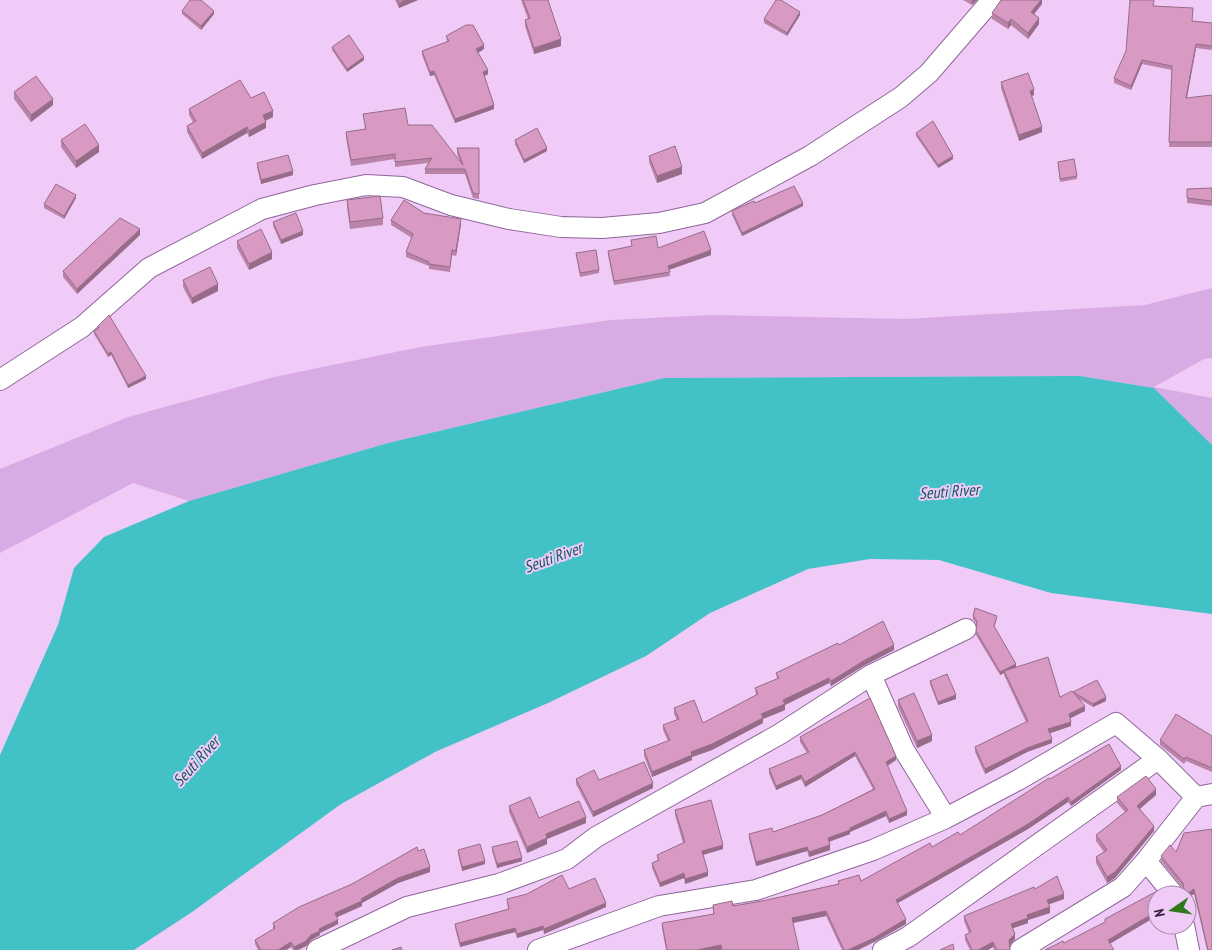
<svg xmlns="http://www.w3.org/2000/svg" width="1212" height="950" font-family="'PT Sans Narrow',sans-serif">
<rect width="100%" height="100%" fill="#f0cbf8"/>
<path fill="#d9abe4" d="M1212 288V358L1204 359 1154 387 1212 398V445L1154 388 1080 376 664 378 388 443 189 501 133 483 0 553V469L128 417 274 377 420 347 611 320 710 315 905 319 1145 305Z"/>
<path fill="#42c1c7" d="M1080 376 1154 388 1212 445V614L1051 593 939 560 870 559 808 569 710 613 646 656 548 703 435 752 341 804 192 912 134 950H0V755L58 625 74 568 104 537 189 501 388 443 664 378Z"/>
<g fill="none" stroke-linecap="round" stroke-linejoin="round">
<defs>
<path id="minor" d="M0 380 82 327 149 268 262 209 315 195 366 185 403 187 451 205 509 219 561 227 602 228 659 223 705 213 810 156 901 97 929 73 992 0
M871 675 904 750 946 818
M1146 861 1174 895
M1184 925 1189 950
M317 950 407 907 499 884 567 859 596 837 780 734 871 675 966 629
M538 950 659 906 756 890 873 850 946 818 1018 780 1116 723 1158 759
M883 950 908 937 1158 759 1196 797
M1020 950 1123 887 1146 861 1196 797 1212 794"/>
</defs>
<use href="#minor" stroke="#8f6699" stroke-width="22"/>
<use href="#minor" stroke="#fff" stroke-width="20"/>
</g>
<path fill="#ba84a8" d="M395 0H418L399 8Z
M521 0H548L561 46 534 54 525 26V20L528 19Z
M963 0H977L972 5Z
M1042 0V4L1034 14 1039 24 1028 39 1011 25 1008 29 992 19V13Z
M1154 6 1193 21 1212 23V50L1196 48 1187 98 1212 95V147H1169L1172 70 1142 64 1131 90 1114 83V78Z
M182 11 214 14 201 30 182 14Z
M800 15 787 36 764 23V19Z
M446 36 484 49 478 53 488 74 484 76 494 109 455 123 434 75 430 76 422 55V51L447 42Z
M332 47 364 60 347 72 332 50Z
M1001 82 1034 95 1031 96 1042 132 1019 141 1001 88Z
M14 92 53 105 31 122 14 99Z
M251 98 273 117 266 120V128L249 137 247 133 202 159 187 132V126L193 122 189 115V109Z
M363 114 408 125 460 161 457 154V148H479V199L473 198 465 174H425V169L428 163 395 167V159L351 166 346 137V132L365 129Z
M916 133 953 159 938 168 916 136Z
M61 140 99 152 76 168 61 147Z
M515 140 547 151 524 163 515 144Z
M649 156 682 174 657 183 649 162Z
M1058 162 1077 176V179L1060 182Z
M257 163 293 175 261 184 257 167Z
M1212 188V206L1187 203V189Z
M76 198 64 219 44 208V204Z
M347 200 383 218V225L350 229 347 207Z
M755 203 803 206 742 236 732 215V211Z
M424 213 461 224 456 256 452 255 450 272 429 269V266L406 257V252L412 238 391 225V220Z
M273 222 303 235 281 244 273 226Z
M140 235 77 294 63 277V271Z
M631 240 658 248 711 255 669 270 670 276 614 285 608 255V251L632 246Z
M237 241 272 259 249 270 237 248Z
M576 253 599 270V273L580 277Z
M183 280 218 291 192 304 183 287Z
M98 326 146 379 128 388 111 355 108 357 94 334V331L98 329Z
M973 616 997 619 994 627 1016 667 1060 697 1073 692 1106 701 1093 707 1079 699 1085 711 1070 718 1071 726 1050 733 1052 743 1027 752 985 774 975 752V747L1026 722 1004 675V673L1000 675 976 635 977 624 973 619Z
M839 645 894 650 865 665 831 686 829 683 785 705V710L763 719V723L712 750 692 757V760L652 777 644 756V750L668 741 663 730V725L677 720 674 714V708L703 723 756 695 755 688 777 679 776 673Z
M930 681 956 699 938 705 930 684Z
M898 700 932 741 917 748 898 707Z
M1212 736V772L1186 761 1184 764 1160 745V740Z
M800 737 896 760 888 766 907 815 889 823 886 816 850 832V834L829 842 830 850 809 857 807 851 756 866 749 839V834L773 832 822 815 873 789 855 756 805 787 801 779 776 790 769 774V769L807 753 800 742Z
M1121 770 1071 806 1068 802 1028 829 898 903 906 924 874 942 858 950H842L826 916 793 923 799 950H666L662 928V923L713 914V905L733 906 762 901 838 884V881H861L960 835 1050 779Z
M576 779 599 780 653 788 593 817 576 784Z
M1156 795 1140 809 1154 831 1115 878 1107 883 1096 863V857L1104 852 1096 841V835L1125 812 1117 803V797Z
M509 806 539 818 586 823 547 839V844L527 853 509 812Z
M675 810 723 849 703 855 708 876 685 884 684 878 660 887 652 868V863L658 861 657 855 683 843 675 815Z
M1212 829V950H1207L1194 894 1187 898V895H1184L1183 888 1161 861V856L1176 852Z
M492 847 522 861 497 868 492 851Z
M458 850 485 864 462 871 458 854Z
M418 851 430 872 398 883 362 903V906L337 917 338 924 320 933V935L311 940 306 946 298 950H293L291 947 286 950H258L255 944V940L273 929V923L352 884Z
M569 889 606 907 544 934 543 930 517 938 515 932 460 947 455 928V924L508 909 507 899Z
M1035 889 1064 899 1049 904 1050 913 1028 920V923L1013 928 1015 939 1010 945V950H994L993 947 988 950H970L965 940V935L969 933 964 921V916Z"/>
<path fill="#976c88" d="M406 0H418L399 8V3Z
M972 0H977L972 5Z
M1041 0H1042V4L1031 18V12Z
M214 11V14L201 30V26Z
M800 12V15L787 36V33Z
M1039 18V24L1028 39V33Z
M1011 19V25L1008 29V23Z
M561 39V46L534 54V48Z
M1196 44V48L1186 102V98Z
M484 45V49L476 54V49Z
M364 57V60L347 72V69Z
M1142 60V64L1131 90V86Z
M488 70V74L483 77V72Z
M434 71V75L430 76V72Z
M1034 89V95L1030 97V91Z
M53 99V105L31 122V115Z
M494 105V109L455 123V119Z
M273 111V117L263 122V115Z
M266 122V128L249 137V131Z
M247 127V133L202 159V153Z
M1042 127V132L1019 141V135Z
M99 145V152L76 168V161Z
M547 148V151L524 163V160Z
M953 156V159L938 168V165Z
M682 167V174L657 183V176Z
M293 171V175L261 184V180Z
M76 195V198L64 219V216Z
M803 203V206L742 236V233Z
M461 219V224L456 256V251Z
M140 229V235L77 294V289Z
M303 231V235L281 244V240Z
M711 250V255L668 270V266Z
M272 252V259L249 270V264Z
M218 284V291L192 304V298Z
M111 352V355L108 357V354Z
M146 376V379L128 388V385Z
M894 645V650L865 665 831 686V681L865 660Z
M1016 664V667L1004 671V673L1000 675V672Z
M829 678V683L785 705V710L763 719V723L712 750 692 757V760L652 777V772L761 714 783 700Z
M956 695V699L938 705V702Z
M1106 697V701L1093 707V704Z
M1085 706V711L1069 719V714Z
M1071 722V726L1048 734V729Z
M932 735V741L917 748V741Z
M1052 739V743L1027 752 985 774V769L1027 748Z
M855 752V756L805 787V782Z
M896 756V760L886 766V762Z
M1121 766V770L1071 806V802Z
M801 775V779L776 790V786Z
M653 783V788L593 817V812Z
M1156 789V795L1137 811V806Z
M1068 797V802L1028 829 896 904V900Z
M886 811V816L850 832V834L828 842V838Z
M907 811V815L889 823V819Z
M586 817V823L547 839V844L527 853V847L546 834Z
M1154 826V831L1115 878 1107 883V877Z
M723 845V849L702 855V851Z
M830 845V850L809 857V852Z
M807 847V851L756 866V862Z
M522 858V861L497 868V864Z
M485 861V864L462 871V867Z
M430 867V872L398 883 362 903V906L335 918V913L398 878Z
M708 872V876L685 884V879Z
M684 873V878L660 887V883Z
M1194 889V894L1187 898V895H1185Z
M1064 894V899L1047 905V900Z
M606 903V907L544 934V929Z
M1050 907V913L1028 920V923L1011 929V924L1027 915Z
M826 911V916L792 923V918Z
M1157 911V916L1108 945V940Z
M906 919V924L874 942 858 950H848Z
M338 920V924L320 933V935L311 940 306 946 298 950H294V947L319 929Z
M543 926V930L517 938V934Z
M515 928V932L460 947V943Z
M1015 934V939L1009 945V940Z
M291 942V947L286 950H278Z
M993 942V947L988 950H978Z
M721 945V950H697Z"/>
<path fill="#d89ac3" stroke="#976c88" d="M190 0H201L214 11 201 26 182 11Z
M398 0H406L399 3Z
M523 0H548L561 39 534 48 525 20 530 18Z
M776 0H781L800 12 787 33 764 19Z
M1001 0H1041L1031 12 1039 18 1028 33 1011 19 1008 23 992 13Z
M1130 0H1154L1153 6 1193 8 1192 21 1212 23V46L1196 44 1186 98 1212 95V142H1169L1172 66 1142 60 1131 86 1114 78 1126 51Z
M466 25H473L484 45 476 49 488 70 483 72 494 105 455 119 434 71 430 72 422 51 449 41 446 36Z
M349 35 364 57 347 69 332 47Z
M1028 73 1034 89 1030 91 1042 127 1019 135 1001 82Z
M36 76 53 99 31 115 14 92Z
M240 80 251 98 264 92 273 111 263 115 266 122 249 131 247 127 202 153 187 126 196 121 189 109Z
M405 108 408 125H432L463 165 457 148H479V194L473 193 465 169H425L432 158 395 162V154L351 160 346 132 366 129 363 114Z
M933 121 953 156 938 165 916 133Z
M85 124 99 145 76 161 61 140Z
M537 128 547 148 524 160 515 140Z
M675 146 682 167 657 176 649 156Z
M288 155 293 171 261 180 257 163Z
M1074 159 1077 176 1060 179 1058 162Z
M56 184 76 195 64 216 44 204Z
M794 186 803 203 742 233 732 211 754 201 755 203Z
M1212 188V201L1187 198V189Z
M380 196 383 218 350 222 347 200Z
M404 200 424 213 461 219 456 251 452 250 450 267 429 264V262L406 252 413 234 391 220Z
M296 213 303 231 281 240 273 222Z
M120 218 140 229 77 289 63 271Z
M261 229 272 252 249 264 237 241Z
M704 231 711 250 668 266 670 272 614 281 608 251 632 246 631 240 656 236 658 248Z
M596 250 599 270 580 273 576 253Z
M210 267 218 284 192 298 183 280Z
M109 315 146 376 128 385 111 352 108 354 94 331 99 328 98 326Z
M975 608 997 616 994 626 1016 664 1000 672 976 631 977 621 973 616Z
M883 621 894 645 865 660 831 681 829 678 783 700 785 704 761 714 763 718 712 744 691 752 692 755 652 772 644 750 670 740 663 725 679 719 674 708 694 700 703 723 758 694 755 688 779 678 776 673 838 643 839 645Z
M1048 657 1060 697 1072 691 1085 706 1069 714 1071 722 1048 729 1052 739 1027 748 985 769 975 747 1028 721 1004 671Z
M947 674 956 695 938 702 930 681Z
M1097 680 1106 697 1093 704 1073 692Z
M914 693 932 735 917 741 898 700Z
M870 698 896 756 886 762 907 811 889 819 886 811 850 828V830L828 838 830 845 809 852 807 847 756 862 749 834 772 828 773 832 822 815 875 789 855 752 805 782 801 775 776 786 769 769 809 752 800 737Z
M1176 714 1212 736V768L1186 757 1184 759 1160 740Z
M1109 744 1121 766 1071 802 1068 797 1028 824 896 900 906 919 874 938 848 950H844L826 911 792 918 799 950H722L721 945 697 950H667L662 923 714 914 713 905 732 901 733 906 762 901 839 884 838 881 859 875 861 881 930 843 932 847 958 832 960 835 1049 778 1050 779Z
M644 762 653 783 593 812 576 779 594 770 599 780Z
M1146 776 1156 789 1137 806 1154 826 1115 872 1107 877 1096 857 1107 850 1096 835 1128 810 1117 797Z
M530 797 539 818 579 801 586 817 546 834 547 838 527 847 509 806Z
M711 800 723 845 702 851 708 872 685 879 684 873 660 883 652 863 659 860 657 855 685 842 675 810Z
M1212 829V950H1208L1194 889 1185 895 1183 883 1161 856 1170 845 1176 852 1184 833Z
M517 841 522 858 497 864 492 847Z
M480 844 485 861 462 867 458 850Z
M417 847 418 851 424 849 430 867 398 878 361 899 362 901 335 913 338 920 319 929 320 931 311 935 306 941 294 947 291 942 278 950H261L255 940 275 928 273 923 299 907 352 884Z
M562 875 569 889 595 878 606 903 544 929 543 926 517 934 515 928 460 943 455 924 509 909 507 899 527 894Z
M1057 876 1064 894 1047 900 1050 907 1027 915 1028 918 1011 924 1015 934 1009 940 1010 950H997L993 942 978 950H972L965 935 971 932 964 916 1034 887 1035 889Z
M1159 890 1164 895H1157V911L1108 940 1114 950H1045L1063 941 1064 943 1105 922V919Z
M953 944 954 950H940Z
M401 947 402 950H392Z"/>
<g text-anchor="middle" stroke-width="4" stroke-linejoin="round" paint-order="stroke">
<g font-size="16" font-style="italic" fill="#10585c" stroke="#f0cbf8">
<text transform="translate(949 491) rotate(-4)" y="6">Seuti River</text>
<text transform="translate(553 557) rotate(-20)" y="6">Seuti River</text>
<text transform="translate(196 761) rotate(-48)" y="6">Seuti River</text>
</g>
</g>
<g transform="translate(1172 910) rotate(257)"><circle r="24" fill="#f0cbf8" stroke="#a487ab"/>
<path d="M0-4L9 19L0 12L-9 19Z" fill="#30781c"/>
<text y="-8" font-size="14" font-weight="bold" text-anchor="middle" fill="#332237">N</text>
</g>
</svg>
